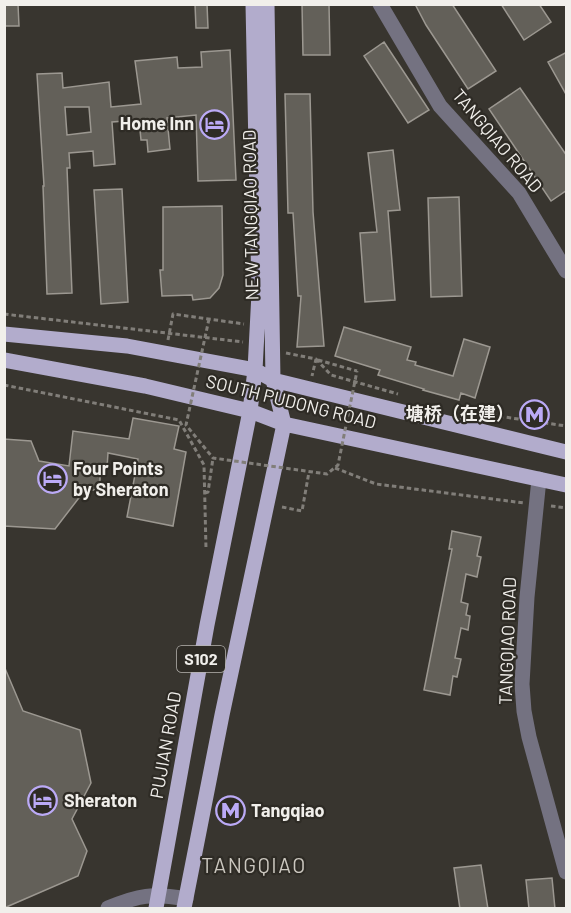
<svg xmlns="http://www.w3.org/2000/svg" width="571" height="913" font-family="Barlow,'Noto Sans SC',sans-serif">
<rect width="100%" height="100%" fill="#38352f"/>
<path fill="#636059" stroke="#9c9891" stroke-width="1.5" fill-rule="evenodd" d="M4 4H18L19 26H4Z
M195 4H207L208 28H196Z
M302 4H329L330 55H303Z
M415 4H452L496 71 468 89 426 25Z
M501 4H539L551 22 524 40Z
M384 42 429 110 408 123 364 56Z
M230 50 236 180 198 181 196 115 167 118 170 149 148 152 147 140H141L139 120 112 122 115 164 94 166 93 151 69 153 70 168H67L72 293 47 294 43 186H44L37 74 62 73 63 88 109 82 111 107 141 104 135 61 177 57 178 68 202 67 201 52ZM65 107H89L91 132 67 135Z
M567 52V96L548 62Z
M520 88 567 156V190L551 201 489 109Z
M285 94H310L313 212 324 346 297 347 301 296H298L293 213H288Z
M393 150 400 210 388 211 395 300 365 302 360 233 377 232 368 153Z
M122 189 128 302 101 304 94 190Z
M459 197 462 296 431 297 428 198Z
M222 206 223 275 219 288 210 298 193 300 192 295 162 296 160 270H163V207Z
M344 327 411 347 407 360 416 362 415 365 453 376 464 339 490 347 475 398 461 393 459 400 423 390 424 389 378 375 380 370 335 356Z
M133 418 179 426 174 449 186 452 173 526 127 517 138 459 108 453 107 468 100 467V490H85L55 529 4 526V439L31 441 39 461 69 466 73 431 129 439Z
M452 531 481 537 477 556 481 557 477 577 466 574 461 602 468 604 466 615 470 616 468 630 461 628 455 658 461 659 457 677 453 676 450 695 424 690 452 549H449Z
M4 666 23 711 80 730 91 783 72 819 87 851 78 876 4 908Z
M481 865 488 909H460L454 868Z
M552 878 555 909H529L526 880Z"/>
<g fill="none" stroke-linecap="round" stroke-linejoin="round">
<path stroke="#817e79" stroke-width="3" stroke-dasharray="4.5 3" stroke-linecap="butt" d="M4 314 243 342
M168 340 173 314 244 324
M286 353 316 359 312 376
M316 359 331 375 398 394
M318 360 357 371
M4 385 179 420 204 465 206 549
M477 413 566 426
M335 468 376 484 524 503
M205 493 208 492 213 458
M551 506 566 508
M282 507 302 511 309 472"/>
<path stroke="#747281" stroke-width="15" d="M380 4 440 106 519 193 566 271
M539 479 527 597 522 684 524 711 529 737 566 872
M108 908C139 895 152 893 186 899"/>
<path stroke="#b2accc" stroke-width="15" d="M4 334 127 346 255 370 273 380 566 452
M4 360 145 386 250 411 284 424 566 485
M156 908 207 625 250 411 255 370 259 293 253 4
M184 908 222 715 284 424 273 380 267 4"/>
<path stroke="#817e79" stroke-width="3" stroke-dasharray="4.5 3" stroke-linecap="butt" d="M209 319 186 425 213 458 327 474 338 465 357 371"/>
</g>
<defs>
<symbol id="hotel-ring" viewBox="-11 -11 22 22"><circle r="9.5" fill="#2e2b25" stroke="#bbaaf6" stroke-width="1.5"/><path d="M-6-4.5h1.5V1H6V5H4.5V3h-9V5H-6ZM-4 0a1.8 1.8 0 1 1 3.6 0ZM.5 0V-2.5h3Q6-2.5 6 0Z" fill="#bbaaf6"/></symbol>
<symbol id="metro-ring" viewBox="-11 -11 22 22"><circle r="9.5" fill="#2e2b25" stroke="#bbaaf6" stroke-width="1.5"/><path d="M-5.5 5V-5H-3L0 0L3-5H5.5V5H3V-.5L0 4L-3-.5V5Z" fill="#bbaaf6"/></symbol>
</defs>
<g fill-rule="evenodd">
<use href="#hotel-ring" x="198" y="108" width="33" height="33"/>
<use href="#metro-ring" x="518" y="398" width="33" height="33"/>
<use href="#hotel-ring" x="36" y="462" width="33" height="33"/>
<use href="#hotel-ring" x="26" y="784" width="33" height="33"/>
<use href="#metro-ring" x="214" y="794" width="33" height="33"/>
</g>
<g text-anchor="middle" stroke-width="4.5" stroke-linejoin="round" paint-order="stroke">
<rect fill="#2e2b25" stroke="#b6b4b0" stroke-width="1.5" x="177" y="646" width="48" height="26" rx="4.5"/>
<g font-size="16" font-weight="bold" fill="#f1efeb">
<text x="201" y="665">S102</text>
</g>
<g font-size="18" font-weight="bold" fill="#f1efeb" stroke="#2e2b25" text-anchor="start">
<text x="194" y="130" text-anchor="end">Home Inn</text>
<text x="514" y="420" text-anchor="end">塘桥（在建）</text>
<text x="73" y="475">Four Points<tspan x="73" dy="21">by Sheraton</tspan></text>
<text x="64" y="807">Sheraton</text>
<text x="251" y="817">Tangqiao</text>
</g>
<g font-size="18" fill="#f1efeb" stroke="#2e2b25">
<text transform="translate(497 141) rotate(50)" y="6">TANGQIAO ROAD</text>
<text transform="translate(251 215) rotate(-91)" y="6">NEW TANGQIAO ROAD</text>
<text transform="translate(291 402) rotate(14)" y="6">SOUTH PUDONG ROAD</text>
<text transform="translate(508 641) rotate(-88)" y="6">TANGQIAO ROAD</text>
<text transform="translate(166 745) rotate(-80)" y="6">PUJIAN ROAD</text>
</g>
<g font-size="21" letter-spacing="1.5" fill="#cbc7bf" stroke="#2e2b25">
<text x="254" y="873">TANGQIAO</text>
</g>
</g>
<rect width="571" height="913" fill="none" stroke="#f1efeb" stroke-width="12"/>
</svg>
